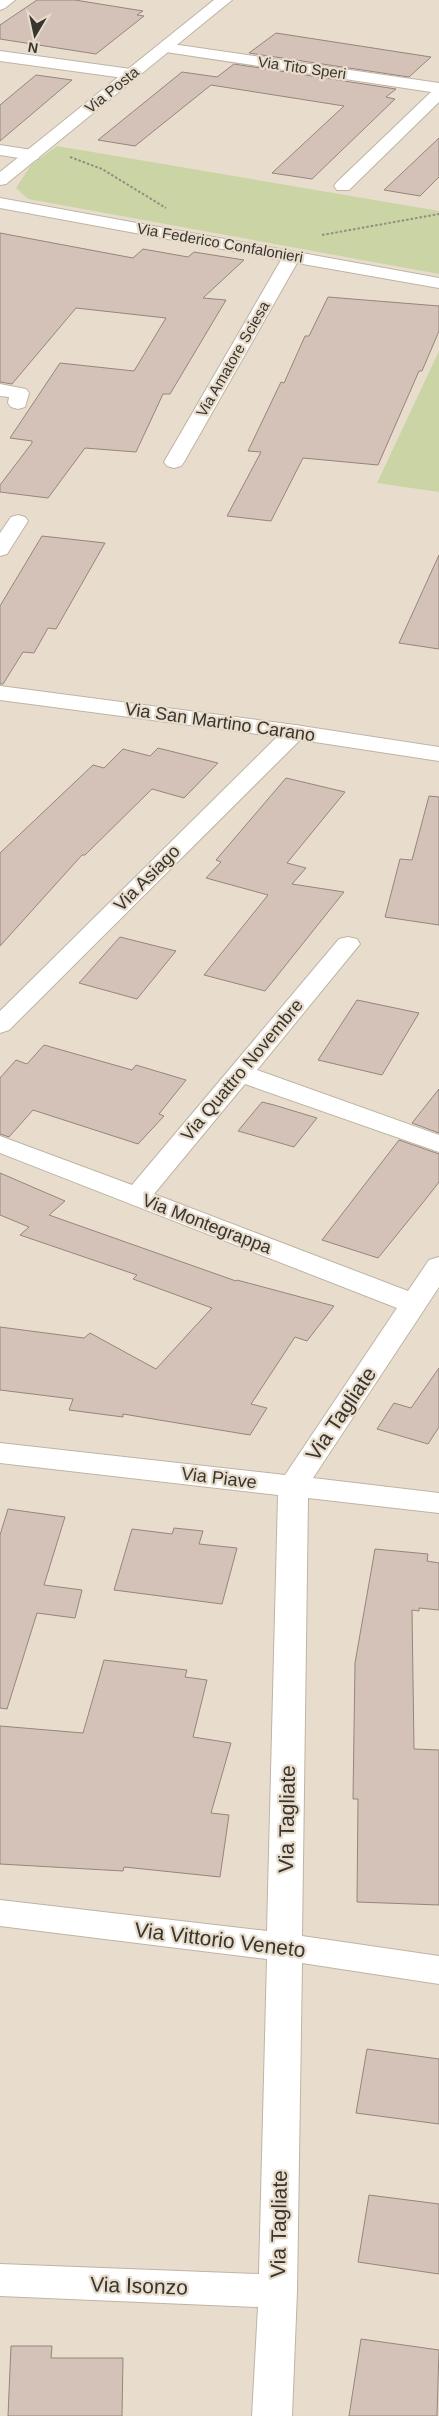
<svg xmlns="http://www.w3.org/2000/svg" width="439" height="2416" font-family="Arial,sans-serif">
<rect width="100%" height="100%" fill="#e8ddcc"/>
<path fill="#cbd4a5" d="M57 146 439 211V274L28 199 16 188 31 165Z
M439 351V492L377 483Z"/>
<path fill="#d4c2b8" stroke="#96857b" d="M37 0H75L143 11 137 15 144 16 96 54 0 39V25Z
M276 33 431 57 409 77 249 53Z
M234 64 396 89 386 97 395 99 312 179 272 173 344 106 211 85 135 146 98 140 182 72 217 77Z
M36 75 72 80 0 141V105Z
M439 138V177L420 196 384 190Z
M0 233 133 258 143 249 188 257 194 252 244 260 203 298 226 300 170 394H163L136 452 85 448 48 498 0 492V485L32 443V441L10 438 60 363 134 371 166 318 76 308 12 384 0 382Z
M328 297 439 306V331L422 371H419L378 465 303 458 271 521 227 516 261 452 248 451 281 382 284 383 305 336H309Z
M42 536 105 543 56 629 48 628 34 653 23 652 3 684H0V606Z
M439 555V649L399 643Z
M158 748 218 763 184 798 152 789 85 855H82L0 946V853L93 765 104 768 123 749 150 756Z
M286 778 345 792 287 863 306 868 292 884 344 892 265 991 204 975 268 895 206 878 221 862 216 860Z
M429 796 439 797V925L385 917 400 859 412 860Z
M120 937 176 951 137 999 79 983Z
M357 1000 419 1013 382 1075 318 1060Z
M44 1045 132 1070 136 1065 186 1080 159 1114 164 1116 138 1144 33 1110 9 1137 0 1134V1078L16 1060 27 1064Z
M439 1089V1133L412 1123Z
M262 1102 274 1105 317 1118 294 1147 238 1131Z
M399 1140 439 1154V1182L425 1200 378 1258 322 1240Z
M0 1173 65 1201 49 1215 236 1281 237 1280 334 1306 307 1341 295 1337 251 1404 267 1408 250 1435 123 1414V1417L69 1410 73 1399 0 1390V1327L84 1338 90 1333 156 1369 212 1308 133 1279 137 1275 20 1235 29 1227 0 1215Z
M439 1368V1427L428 1444 377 1429 394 1403 411 1408Z
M8 1509 65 1517 44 1585 82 1590 75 1618 37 1613 7 1709 0 1708V1535Z
M174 1528 203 1531 199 1544 237 1548 222 1604 114 1590 132 1529 172 1534Z
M375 1549 428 1554 427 1561 439 1563V1610L419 1608V1611L412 1610 414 1749 439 1750V1905L357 1902 358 1799H353L355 1663Z
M104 1660 187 1670 185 1677 207 1680 193 1737 231 1743 211 1813 229 1815 220 1877 124 1867 123 1871 0 1864V1726L83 1733Z
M367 2049 439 2059V2124L356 2113Z
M369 2195 439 2204V2274L358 2262Z
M361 2339 439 2350 437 2416H349Z
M11 2346H52L51 2358H123L122 2416H8Z"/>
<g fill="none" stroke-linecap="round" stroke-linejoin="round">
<defs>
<path id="minor" d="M0 0H15L5 8 0 10Z
M165 43 439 83V102L349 190H337L334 186 337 182 431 92 159 51 157 48Z
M0 51 131 69 137 71 139 74 137 77 131 79 0 61Z
M0 145 38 151 40 155 38 159 32 160 0 155Z
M0 198 439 278V288L297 263 184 462 181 466 174 468 167 466 164 462 281 260 0 208Z
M0 384 26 389 29 393 25 407 18 409 11 407 8 403 9 397 0 396Z
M18 515 25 517 28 521 7 554 0 556V533L11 517Z
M295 725 303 727 306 732 303 737 9 1030 0 1033V1011L287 727Z
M348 937 357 939 360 944 257 1070 439 1135V1152L245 1084 154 1194 408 1291 429 1260 439 1257V1287L313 1478 439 1493V1513L308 1498 302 1936 439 1956V1984L302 1963 297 2291 292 2416H252L258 2307 0 2296V2264L259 2274 267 1959 0 1926V1900L267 1931 278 1495 0 1463V1443L285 1475 397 1308 0 1153V1136L132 1185 339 939Z"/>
<path id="tertiary" d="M214 0H232L6 184 0 185V172Z
M0 686 295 725 439 747V761L295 739 0 700Z"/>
</defs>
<use href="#minor" stroke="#bfb4a4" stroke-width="2"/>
<use href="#tertiary" stroke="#bfb4a4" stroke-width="2"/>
<path stroke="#948c80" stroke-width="2" stroke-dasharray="2.5 2" stroke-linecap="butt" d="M70 157 102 169 166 208
M322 235 439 214"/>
<use href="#minor" fill="#fff" fill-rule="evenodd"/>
<use href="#tertiary" fill="#fff" fill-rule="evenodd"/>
</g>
<g text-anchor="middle" stroke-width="4.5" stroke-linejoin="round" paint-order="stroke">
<g font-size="15" fill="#39352e" stroke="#e8ddcc">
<text transform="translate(302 68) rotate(8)" y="5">Via Tito Speri</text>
<text transform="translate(112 90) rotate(-39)" y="5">Via Posta</text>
<text transform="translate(220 243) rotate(10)" y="5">Via Federico Confalonieri</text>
<text transform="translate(233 359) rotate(-60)" y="5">Via Amatore Sciesa</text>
</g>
<g font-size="18" fill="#39352e" stroke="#e8ddcc">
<text transform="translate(220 722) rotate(8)" y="6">Via San Martino Carano</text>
<text transform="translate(147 878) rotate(-45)" y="6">Via Asiago</text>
<text transform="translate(242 1070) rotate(-50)" y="6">Via Quattro Novembre</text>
<text transform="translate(207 1224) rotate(21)" y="6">Via Montegrappa</text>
<text transform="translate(219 1478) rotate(7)" y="6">Via Piave</text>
</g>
<g font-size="21" fill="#39352e" stroke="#e8ddcc">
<text transform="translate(341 1414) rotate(-56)" y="7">Via Tagliate</text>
<text transform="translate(287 1819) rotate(-89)" y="7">Via Tagliate</text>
<text transform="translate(220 1940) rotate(7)" y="7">Via Vittorio Veneto</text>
<text transform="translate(279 2224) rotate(-89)" y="7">Via Tagliate</text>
<text transform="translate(139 2286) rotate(2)" y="7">Via Isonzo</text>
</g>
</g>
<g transform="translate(35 35) rotate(189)" stroke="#e8ddcc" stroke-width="4" paint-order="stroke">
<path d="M0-4L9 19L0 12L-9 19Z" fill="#39352e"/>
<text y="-8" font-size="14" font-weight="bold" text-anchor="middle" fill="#39352e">N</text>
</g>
</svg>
